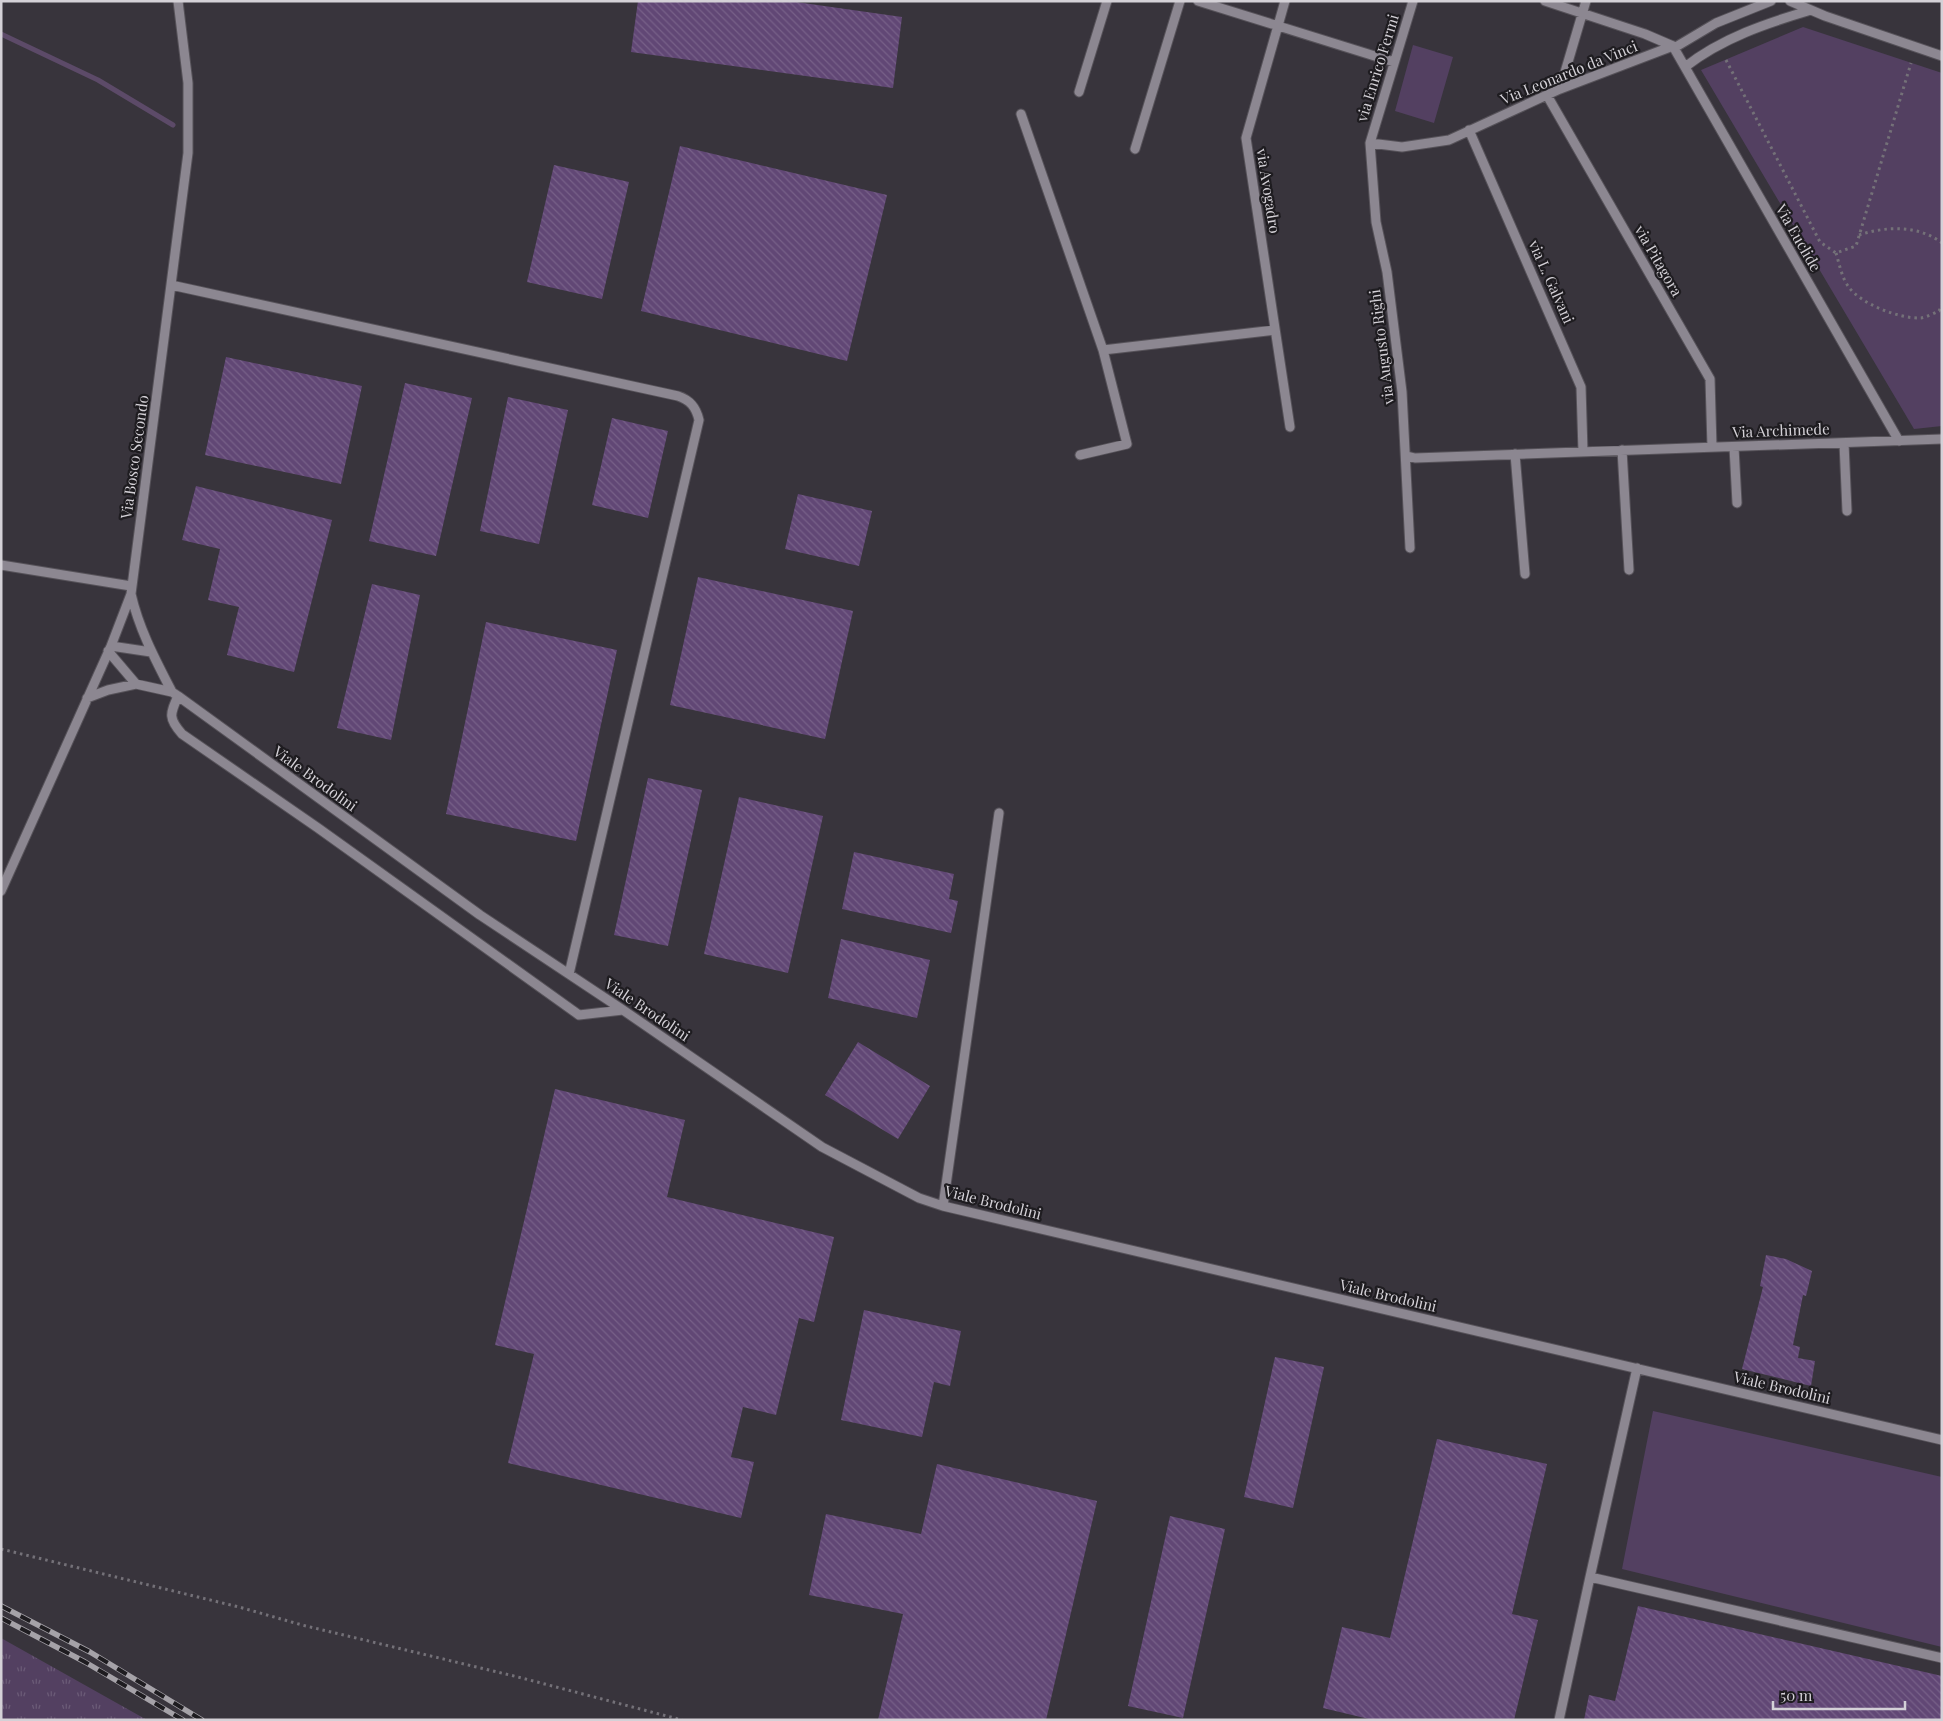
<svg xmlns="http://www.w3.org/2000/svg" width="1943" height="1721" font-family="'Playfair Display',serif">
<defs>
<pattern id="grass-tufts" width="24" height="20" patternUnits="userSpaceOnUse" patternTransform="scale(1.25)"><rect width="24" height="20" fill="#534061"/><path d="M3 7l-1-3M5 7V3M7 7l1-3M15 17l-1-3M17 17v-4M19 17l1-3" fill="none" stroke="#6b5b77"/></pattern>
<pattern id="building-back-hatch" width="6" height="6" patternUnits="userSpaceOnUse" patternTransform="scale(1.25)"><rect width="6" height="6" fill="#614775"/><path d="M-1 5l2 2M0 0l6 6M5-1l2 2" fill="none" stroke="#776088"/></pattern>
</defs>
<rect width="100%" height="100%" fill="#38343c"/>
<path fill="url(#grass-tufts)" d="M1 1638 147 1720H1Z"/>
<path fill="#534061" d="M1803 27 1942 73V426L1914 429 1701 70Z
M1413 45 1453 57 1434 123 1395 111Z
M1653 1411 1942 1477V1647L1622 1569Z"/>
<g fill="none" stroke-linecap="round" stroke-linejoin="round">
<path stroke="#5c4a68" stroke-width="5" d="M1 34 98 80 173 125"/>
</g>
<path fill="url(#building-back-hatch)" d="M638 1H789L902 17 893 88 631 52Z
M680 146 887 195 847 361 641 311Z
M554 165 629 182 602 299 527 282Z
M226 357 362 386 341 484 205 455Z
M405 383 472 398 436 556 369 541Z
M508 397 568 410 539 544 480 531Z
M612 418 668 431 648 518 592 505Z
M196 486 332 520 294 672 227 655 239 607 208 600 220 549 182 540Z
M798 494 872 511 859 566 785 549Z
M698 577 853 611 825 739 670 705Z
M372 584 420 595 391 740 337 728Z
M486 622 617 650 576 841 446 814Z
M648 778 702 790 668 946 614 935Z
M739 797 823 816 788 973 704 954Z
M854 852 954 874 949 899 958 901 951 933 842 909Z
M841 939 930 960 917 1018 828 998Z
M858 1042 930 1086 898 1139 825 1095Z
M555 1089 685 1120 667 1197 834 1237 814 1322 799 1318 776 1415 743 1407 731 1457 754 1462 741 1518 508 1463 534 1354 495 1345Z
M1766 1255 1786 1259 1812 1271 1806 1296 1803 1295 1793 1345 1800 1347 1798 1358 1815 1361 1811 1386 1742 1369 1763 1287 1760 1286Z
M864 1310 961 1331 950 1386 934 1382 922 1437 841 1420Z
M1275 1357 1324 1367 1293 1508 1244 1497Z
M1437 1439 1547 1464 1512 1614 1538 1620 1514 1720H1373L1323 1708 1342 1627 1390 1638Z
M937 1464 1097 1501 1046 1720H878L903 1614 809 1595 826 1514 921 1534Z
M1170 1516 1225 1529 1183 1718 1128 1706Z
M1638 1606 1942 1676V1720H1584L1589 1695 1615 1701Z"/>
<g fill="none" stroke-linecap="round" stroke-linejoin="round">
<defs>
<path id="minor" d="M1198 1 1394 62
M1285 1 1246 138 1290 427
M1545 1 1645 34 1673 46
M1790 1 1825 16 1942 56
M1674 48 1899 441
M1685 67C1722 38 1767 23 1811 10
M1560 89 1586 1
M1079 92 1107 1
M1548 97 1710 379 1712 447
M1021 114 1103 350 1275 330
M1469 130 1581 387 1583 452
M1370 143 1402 147 1449 140 1560 89 1673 46 1674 48 1716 23 1771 1
M1135 149 1180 1
M171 285 678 396C690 400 696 407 699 420L569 974
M1844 443 1847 511
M1734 447 1737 503
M1622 450 1629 570
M1515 454 1525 574
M1080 455 1127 444 1103 350
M1407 456 1415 458 1942 439
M1410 548 1402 392 1387 272 1376 222 1370 143 1413 1
M1 565 131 586
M131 594C139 629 155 659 172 692L178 696 480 915 623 1010 822 1147 919 1198 943 1206 1942 1440
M111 646 151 652
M108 651 136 684
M178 696C170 714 168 718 182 734L318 828 579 1015 623 1010
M87 698 108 690 136 684 172 692
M1 891 111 646 131 594 188 153V83L178 1
M943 1206 999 813
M1637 1368 1590 1577 1942 1658
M1559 1720 1590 1577"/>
</defs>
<use href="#minor" stroke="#565259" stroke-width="11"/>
<path stroke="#747178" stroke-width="3" stroke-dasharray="2.5 4" stroke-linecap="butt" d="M1726 60 1820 242 1836 253 1856 246 1911 63
M1859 235C1886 226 1919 225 1942 243
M1836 253C1839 263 1842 278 1848 286 1860 304 1900 319 1921 318 1927 317 1934 313 1939 311L1942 305
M1 1549 239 1607 302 1625 518 1677 682 1720"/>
<use href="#minor" stroke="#8c8791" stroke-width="9"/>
<defs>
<path id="rail" d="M1 1606 90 1652 202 1720
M1 1618 85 1662 183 1720"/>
</defs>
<use href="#rail" stroke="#a5a2a8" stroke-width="5.5"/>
<use href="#rail" stroke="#1e1c20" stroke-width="4" stroke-dasharray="11" stroke-linecap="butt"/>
</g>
<g text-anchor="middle" stroke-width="4.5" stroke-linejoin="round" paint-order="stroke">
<g font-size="15" fill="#d4d1d7" stroke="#1e1c20">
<text transform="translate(1378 68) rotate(-73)" y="5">via Enrico Fermi</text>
<text transform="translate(1569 73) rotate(-22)" y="5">Via Leonardo da Vinci</text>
<text transform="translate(1268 191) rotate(81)" y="5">via Avogadro</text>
<text transform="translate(1798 238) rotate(60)" y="5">Via Euclide</text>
<text transform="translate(1658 261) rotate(60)" y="5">via Pitagora</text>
<text transform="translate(1551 282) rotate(66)" y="5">via L. Galvani</text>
<text transform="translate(1382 347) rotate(-97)" y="5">via Augusto Righi</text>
<text transform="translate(1781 431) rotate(-2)" y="5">Via Archimede</text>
<text transform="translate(135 457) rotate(-82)" y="5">Via Bosco Secondo</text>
<text transform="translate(315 779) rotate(36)" y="5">Viale Brodolini</text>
<text transform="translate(647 1010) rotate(34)" y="5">Viale Brodolini</text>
<text transform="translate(993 1203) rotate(14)" y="5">Viale Brodolini</text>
<text transform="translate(1388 1296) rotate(13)" y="5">Viale Brodolini</text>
<text transform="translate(1782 1388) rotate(13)" y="5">Viale Brodolini</text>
</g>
</g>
<rect width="1943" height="1721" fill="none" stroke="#d4d1d7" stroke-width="5"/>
<path d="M1773 1701v8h132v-8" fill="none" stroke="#d4d1d7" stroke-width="2.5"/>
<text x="1780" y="1701" font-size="15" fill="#d4d1d7" stroke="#1e1c20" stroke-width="4" paint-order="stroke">50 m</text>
</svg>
